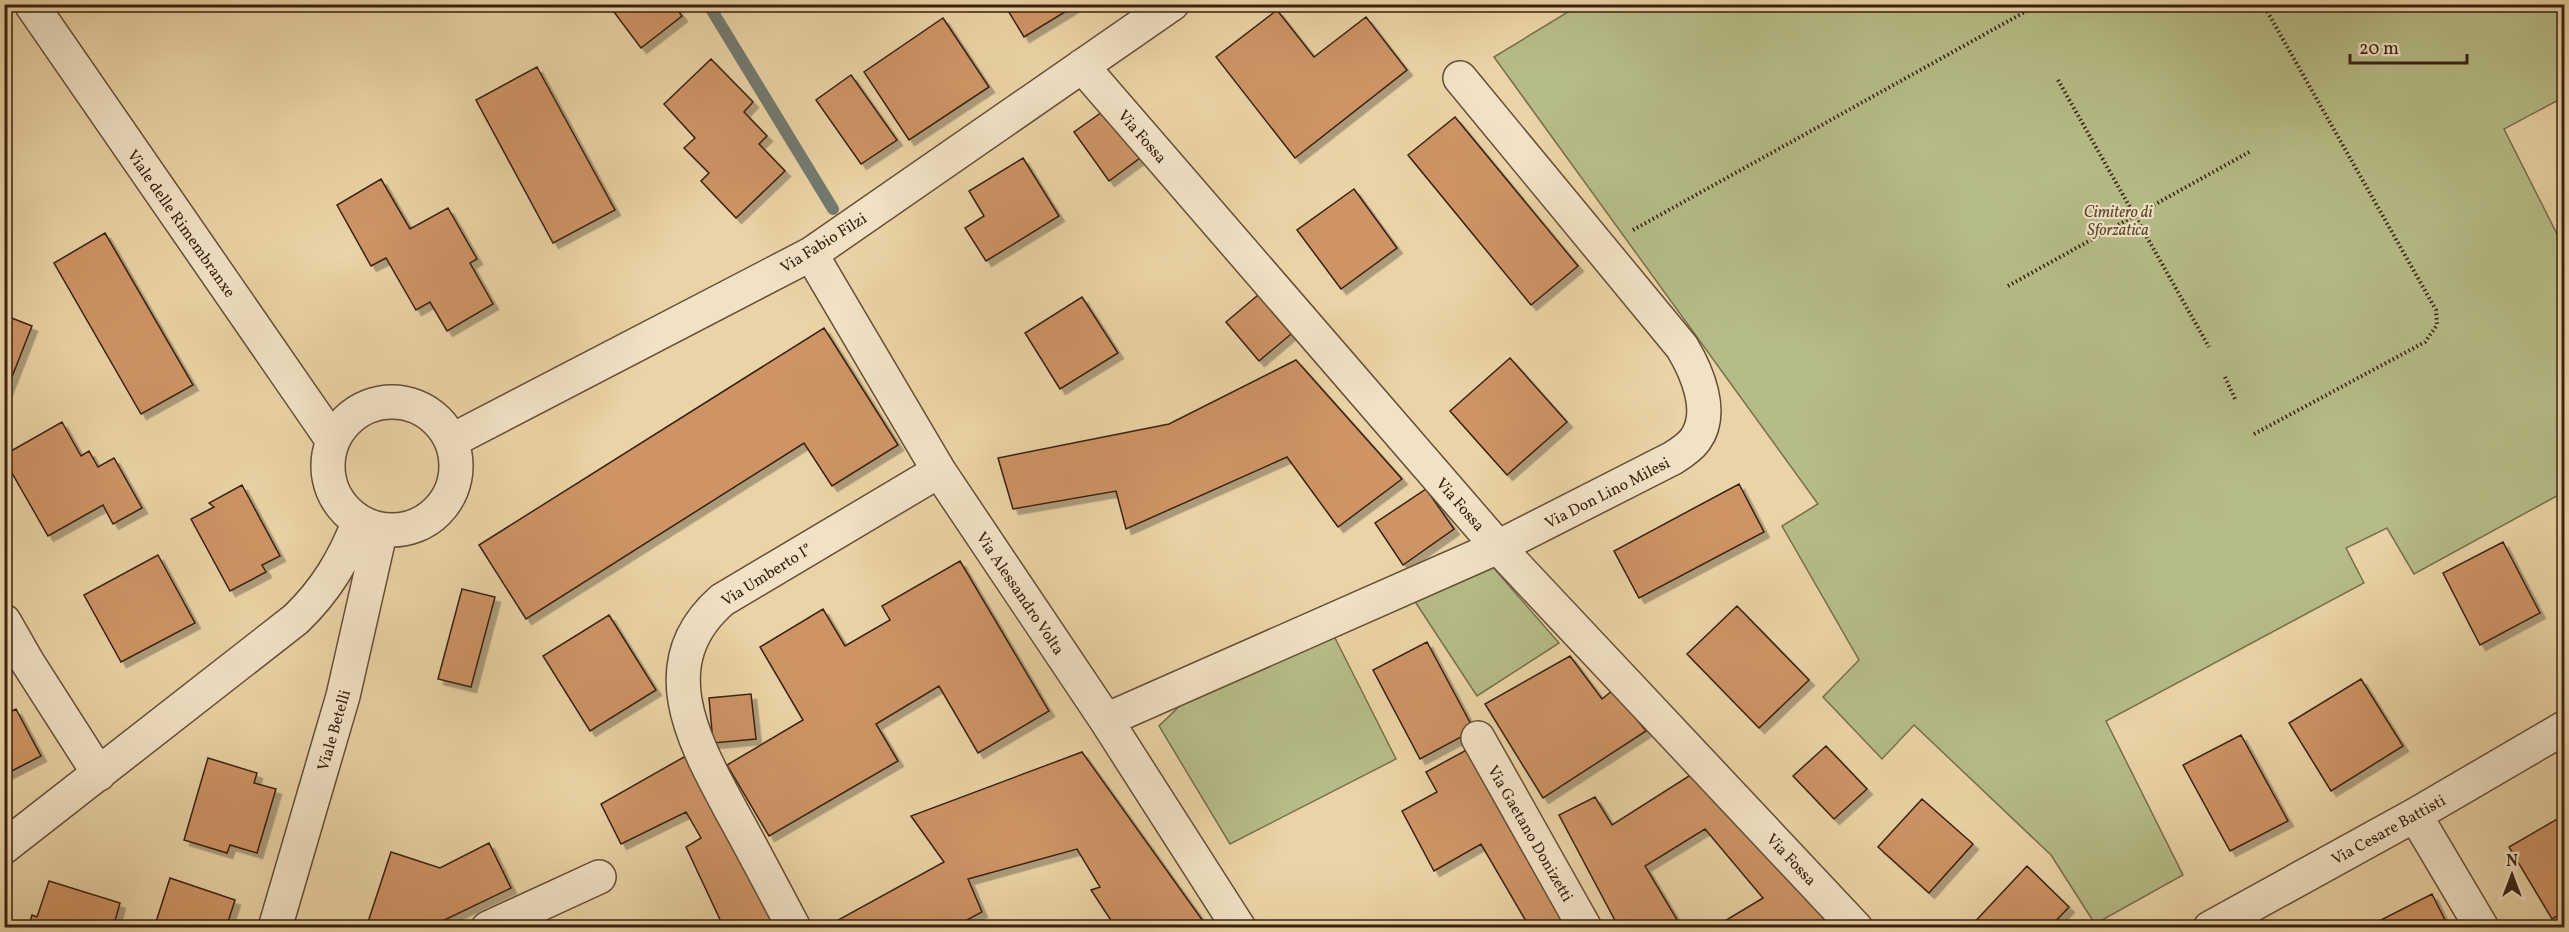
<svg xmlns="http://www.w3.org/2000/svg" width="2569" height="932" font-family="Vollkorn,serif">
<defs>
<filter id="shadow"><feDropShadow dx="5.5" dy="5.5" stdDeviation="0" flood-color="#0004"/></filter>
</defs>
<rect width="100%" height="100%" fill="#ead3a6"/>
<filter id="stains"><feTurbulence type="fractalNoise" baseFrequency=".00333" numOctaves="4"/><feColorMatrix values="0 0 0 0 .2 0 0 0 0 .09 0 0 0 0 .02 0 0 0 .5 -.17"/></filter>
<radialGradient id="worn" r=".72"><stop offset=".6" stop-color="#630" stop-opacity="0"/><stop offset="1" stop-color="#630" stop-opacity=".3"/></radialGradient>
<path fill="#b6bc87" stroke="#786e4c" stroke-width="1.5" d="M1581 4 2564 5V97L2504 129 2564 248V344L2560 346 2564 355V492L2414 574 2387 528 2346 548 2364 583 2106 721 2183 875 2095 924 2051 855 1914 725 1882 759 1823 697 1859 660 1782 526 1818 504 1494 57Z
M1492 566 1559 643 1477 696 1414 600Z
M1333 634 1396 759 1230 844 1159 726 1187 699Z"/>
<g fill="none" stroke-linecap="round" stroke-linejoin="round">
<path stroke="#737a70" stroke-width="12" d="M708 4 833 209"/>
</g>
<path fill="#ce9466" stroke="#392111" stroke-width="1.5" filter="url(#shadow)" d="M608 4H673L682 16 641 48Z
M1004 4H1078L1024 37Z
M1277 10 1314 57 1366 17 1407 70 1295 158 1216 57Z
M943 18 989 87 909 140 864 72Z
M711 59 753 102 744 112 767 136 759 144 785 171 736 218 701 181 709 173 684 148 695 138 664 104Z
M537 67 615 210 553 243 476 100Z
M851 75 897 140 861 164 816 100Z
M1105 110 1140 158 1109 181 1074 132Z
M1455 117 1578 266 1531 305 1408 155Z
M1023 158 1059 216 986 261 965 228 984 216 969 191Z
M381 179 410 229 448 208 477 259 470 263 493 304 447 331 430 302 416 310 386 258 371 266 337 205Z
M1354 189 1397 248 1341 289 1297 230Z
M105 233 193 385 141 414 54 263Z
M1264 290 1297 329 1259 361 1226 322Z
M1082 297 1118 353 1060 389 1025 333Z
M4 315 32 326 6 392 4 391Z
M824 328 898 445 832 486 804 443 526 619 479 545Z
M1510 358 1567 422 1507 475 1450 411Z
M1296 360 1402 479 1338 527 1287 457 1126 529 1116 491 1013 509 998 458 1169 424Z
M62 422 81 456 89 451 98 467 114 458 142 508 113 524 103 505 48 536 4 459V455Z
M1739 484 1764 532 1639 598 1614 551Z
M242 485 280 556 262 565 266 572 230 591 191 519 214 507 209 503Z
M1426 489 1454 529 1403 565 1375 523Z
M2503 542 2540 613 2480 645 2443 573Z
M158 555 195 623 121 662 84 595Z
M960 561 1049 711 978 753 939 686 876 724 898 761 769 836 727 765 803 720 760 647 823 609 845 646 890 620 882 606Z
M462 589 495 597 471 687 438 679Z
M1737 606 1809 680 1759 728 1687 654Z
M609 615 656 690 590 731 543 656Z
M1427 642 1474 730 1420 759 1373 670Z
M1570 656 1602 699 1613 690 1646 731 1543 798 1485 704Z
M2361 679 2403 746 2331 791 2289 723Z
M751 694 756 739 713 743 709 698Z
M16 709 41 756 4 775V715Z
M2241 735 2288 821 2230 851 2183 765Z
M1826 746 1867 789 1834 819 1793 776Z
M1472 747 1574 928H1530L1481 844 1434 871 1402 811 1437 792 1426 772Z
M1082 752 1208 928H1116L1091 890 1100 887 1077 849 968 879 982 912 952 928H830L829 925 944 862 911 816Z
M691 753 784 928H724L686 847 701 838 686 812 621 844 601 804Z
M208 758 257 773 254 783 276 789 257 853 230 845 227 853 184 840Z
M1700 769 1841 928H1713L1763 898 1705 829 1645 866 1682 928H1619L1559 815 1595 797 1612 825Z
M1922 799 1973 844 1929 893 1878 847Z
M2564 815V912L2552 919 2509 847Z
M489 843 511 888 438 923 437 928H375L367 925 391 852 440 868Z
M2027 866 2069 907 2049 928H1969Z
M170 878 235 900 226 928H154Z
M49 881 120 903 113 928H28L32 915 37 917Z
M2432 894 2449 928H2370L2369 926Z"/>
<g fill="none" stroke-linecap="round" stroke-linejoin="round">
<defs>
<path id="minor" d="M31 4 333 441
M1082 66 1498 547 1856 928
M811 254 939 471 1106 720 1239 928
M328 466a64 64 0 1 1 128 0a64 64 0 1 1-128 0Z
M451 441 811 254 1172 4
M4 621 28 663 99 774
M1106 720 1498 547 1673 458C1681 453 1690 447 1695 440 1715 413 1697 372 1682 347L1460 78
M1478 738 1585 928
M2415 815 2482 928
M4 847 296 619C326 590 344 560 359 521
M275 928 343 696 381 529
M488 928 599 877
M794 928C774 890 754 852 733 814 696 745 648 665 722 600L939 471
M2210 928 2415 815 2564 728"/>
</defs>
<use href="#minor" stroke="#654e36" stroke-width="36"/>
<path stroke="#392111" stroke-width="4" stroke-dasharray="1.5 3" stroke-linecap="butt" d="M2058 80 2209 347
M1633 230 2039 4
M2008 286 2251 151
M2225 377 2236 401
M2254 434 2425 342 2437 325 2436 310 2263 4"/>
<use href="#minor" stroke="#f1e2c5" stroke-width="33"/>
</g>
<g text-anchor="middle" stroke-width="4.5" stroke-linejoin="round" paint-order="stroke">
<g font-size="16" fill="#392111" stroke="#f1e2c5">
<text transform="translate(1143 136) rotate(49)" y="6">Via Fossa</text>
<text transform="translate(182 223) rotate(55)" y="6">Viale delle Rimembranxe</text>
<text transform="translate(823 242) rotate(-32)" y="6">Via Fabio Filzi</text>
<text transform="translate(1607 492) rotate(-27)" y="6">Via Don Lino Milesi</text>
<text transform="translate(1461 504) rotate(49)" y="6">Via Fossa</text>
<text transform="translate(766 574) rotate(-32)" y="6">Via Umberto I°</text>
<text transform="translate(1021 593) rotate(56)" y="6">Via Alessandro Volta</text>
<text transform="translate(333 730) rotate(-74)" y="6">Viale Betelli</text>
<text transform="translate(2388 829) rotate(-29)" y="6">Via Cesare Battisti</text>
<text transform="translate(1531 833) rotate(60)" y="6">Via Gaetano Donizetti</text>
<text transform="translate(1792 859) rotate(47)" y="6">Via Fossa</text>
</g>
<g font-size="16" font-style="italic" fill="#58482e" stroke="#f1e2c5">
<text x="2118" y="217">Cimitero di<tspan x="2118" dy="18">Sforzatica</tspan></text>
</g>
</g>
<rect width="2569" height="932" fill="none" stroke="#ead3a6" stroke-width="24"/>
<rect x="6" y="6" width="2557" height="920" fill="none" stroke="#392111" stroke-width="3"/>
<rect x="12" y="12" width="2545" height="908" fill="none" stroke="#392111" stroke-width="1.5"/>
<g transform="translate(2512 875)" stroke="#f1e2c5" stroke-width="4.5" paint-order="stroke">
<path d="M0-4.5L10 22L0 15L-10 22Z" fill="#392111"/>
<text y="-9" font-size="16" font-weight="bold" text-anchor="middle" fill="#392111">N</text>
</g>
<path d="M2350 54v9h117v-9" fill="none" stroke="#392111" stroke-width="3"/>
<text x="2359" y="54" font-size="18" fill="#392111" stroke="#f1e2c5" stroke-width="4.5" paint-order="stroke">20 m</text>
<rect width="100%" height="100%" filter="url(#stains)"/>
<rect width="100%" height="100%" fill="url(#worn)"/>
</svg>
